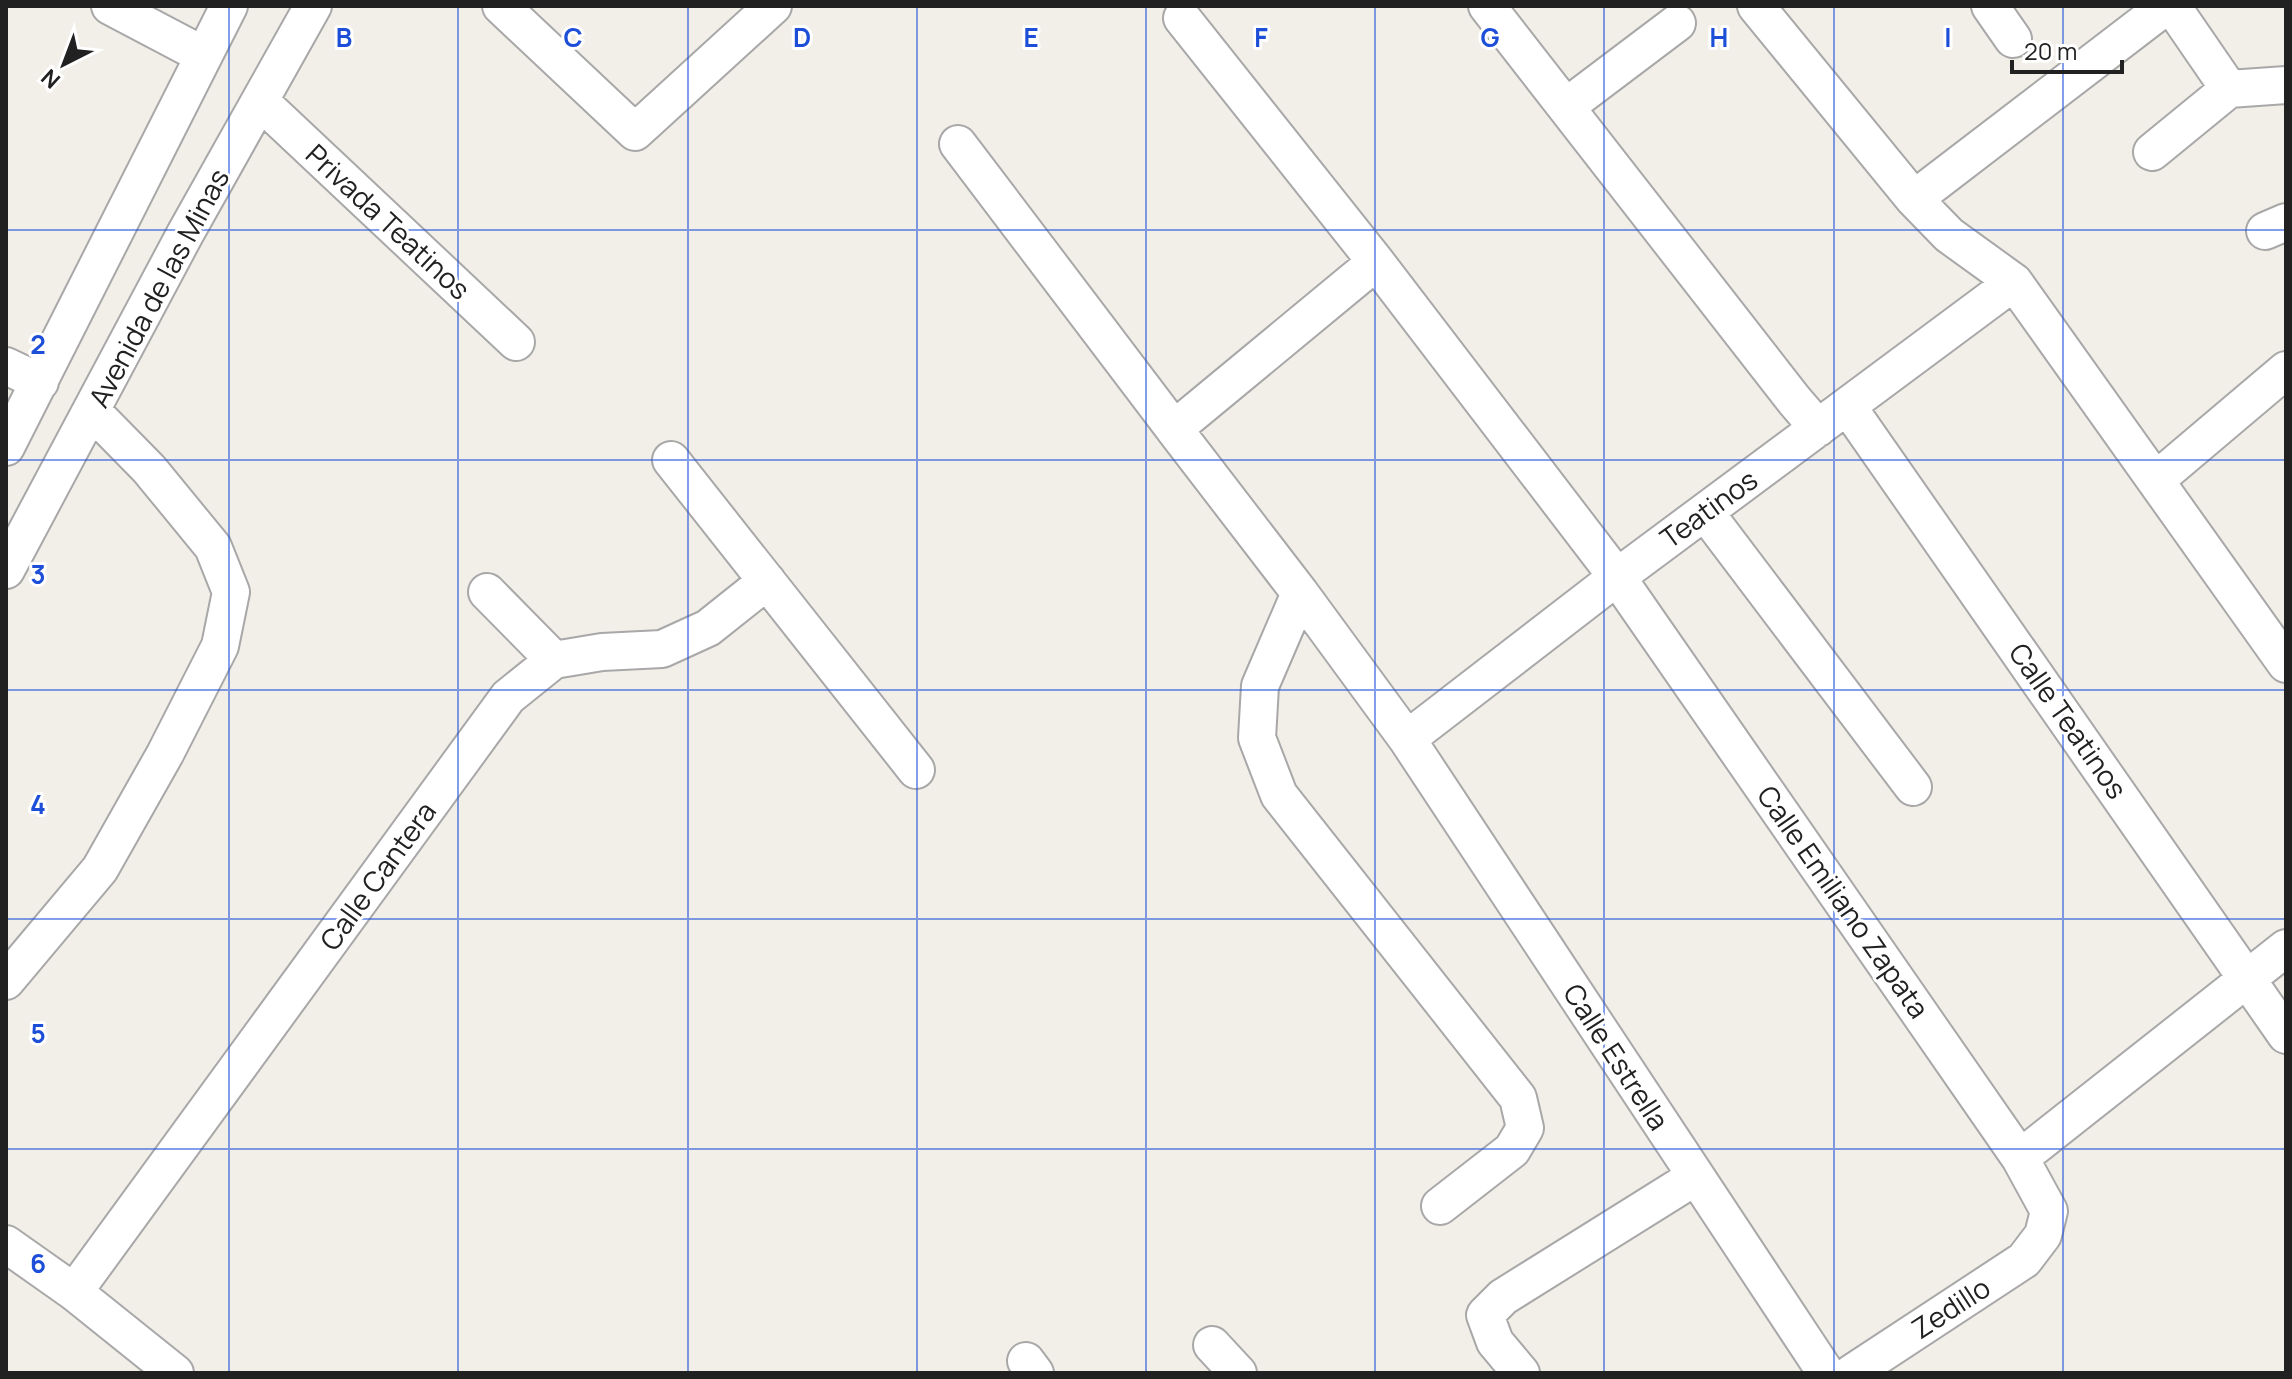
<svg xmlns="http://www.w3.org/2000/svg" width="2292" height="1379" font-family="Manrope,sans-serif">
<rect width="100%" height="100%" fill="#f2eee8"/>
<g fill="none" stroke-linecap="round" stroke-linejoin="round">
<defs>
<path id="minor" d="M110 6 203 55
M501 6 635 132 773 6
M1487 6 1794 400 1818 428
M1756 6 1914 199 1949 235 2014 282 2286 664
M1990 6 2013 39
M1182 18 1376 262 1617 577 2020 1158 2049 1211 2043 1235 2024 1260 1852 1373
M2229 89 2286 85
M261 102 516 342
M1567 106 1677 23
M958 144 1174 429 1376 262
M2152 152 2229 89 2172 6
M1914 199 2166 6
M2265 231 2286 222
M6 366 40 382
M1848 407 2286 1035
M1174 429 1300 593 1407 739 1826 1373
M6 447 229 6
M671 460 916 770
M2156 480 2286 370
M1705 512 1913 787
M6 570 185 234 313 6
M487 592 554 660
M1300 593 1260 686 1257 738 1279 795 1518 1098 1525 1128 1512 1150 1440 1206
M1407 739 1617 577 2014 282
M6 981 100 869 165 754 220 646 231 592 213 547 149 469 92 411
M2020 1158 2286 948
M6 1244 74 1292 175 1373
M74 1292 508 697 554 660 602 652 662 649 708 628 767 581
M1212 1345 1238 1373
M1026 1361 1035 1373
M1521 1373 1495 1342 1485 1315 1503 1297 1695 1177"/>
</defs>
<use href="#minor" stroke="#a8a8a8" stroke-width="40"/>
<use href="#minor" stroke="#fff" stroke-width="36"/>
</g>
<path fill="none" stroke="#1d4ed8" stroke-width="2" stroke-opacity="0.55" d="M229 6V1373M458 6V1373M688 6V1373M917 6V1373M1146 6V1373M1375 6V1373M1604 6V1373M1834 6V1373M2063 6V1373M6 230H2286M6 460H2286M6 690H2286M6 919H2286M6 1149H2286"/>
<g text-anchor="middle" stroke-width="6" stroke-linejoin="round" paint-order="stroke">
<g font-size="28" fill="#212121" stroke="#fff">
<text transform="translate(388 222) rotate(43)" y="10">Privada Teatinos</text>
<text transform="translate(159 288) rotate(-62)" y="10">Avenida de las Minas</text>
<text transform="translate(1709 509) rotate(-36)" y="10">Teatinos</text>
<text transform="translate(2068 721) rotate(55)" y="10">Calle Teatinos</text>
<text transform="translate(378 876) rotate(-54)" y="10">Calle Cantera</text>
<text transform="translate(1843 902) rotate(55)" y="10">Calle Emiliano Zapata</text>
<text transform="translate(1616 1057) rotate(57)" y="10">Calle Estrella</text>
<text transform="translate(1951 1308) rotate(-33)" y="10">Zedillo</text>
</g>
</g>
<g font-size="26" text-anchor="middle" font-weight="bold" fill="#1d4ed8" stroke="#fff" stroke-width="6" stroke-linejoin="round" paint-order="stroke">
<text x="344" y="47">B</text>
<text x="573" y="47">C</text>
<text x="802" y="47">D</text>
<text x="1031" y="47">E</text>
<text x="1261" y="47">F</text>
<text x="1490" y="47">G</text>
<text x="1719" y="47">H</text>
<text x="1948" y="47">I</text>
<text x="38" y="354">2</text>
<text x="38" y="584">3</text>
<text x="38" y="814">4</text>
<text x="38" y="1043">5</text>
<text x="38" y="1273">6</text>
</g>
<rect width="2292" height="1379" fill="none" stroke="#212121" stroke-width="16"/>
<g transform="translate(64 64) rotate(222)" stroke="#ffffff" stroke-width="6" paint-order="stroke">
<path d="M0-6L14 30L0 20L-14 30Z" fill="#212121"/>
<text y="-12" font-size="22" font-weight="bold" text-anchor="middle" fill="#212121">N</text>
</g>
<path d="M2012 60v12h110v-12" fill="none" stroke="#212121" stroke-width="4"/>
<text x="2024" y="60" font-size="24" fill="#212121" stroke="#ffffff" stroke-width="6" paint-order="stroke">20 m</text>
</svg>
